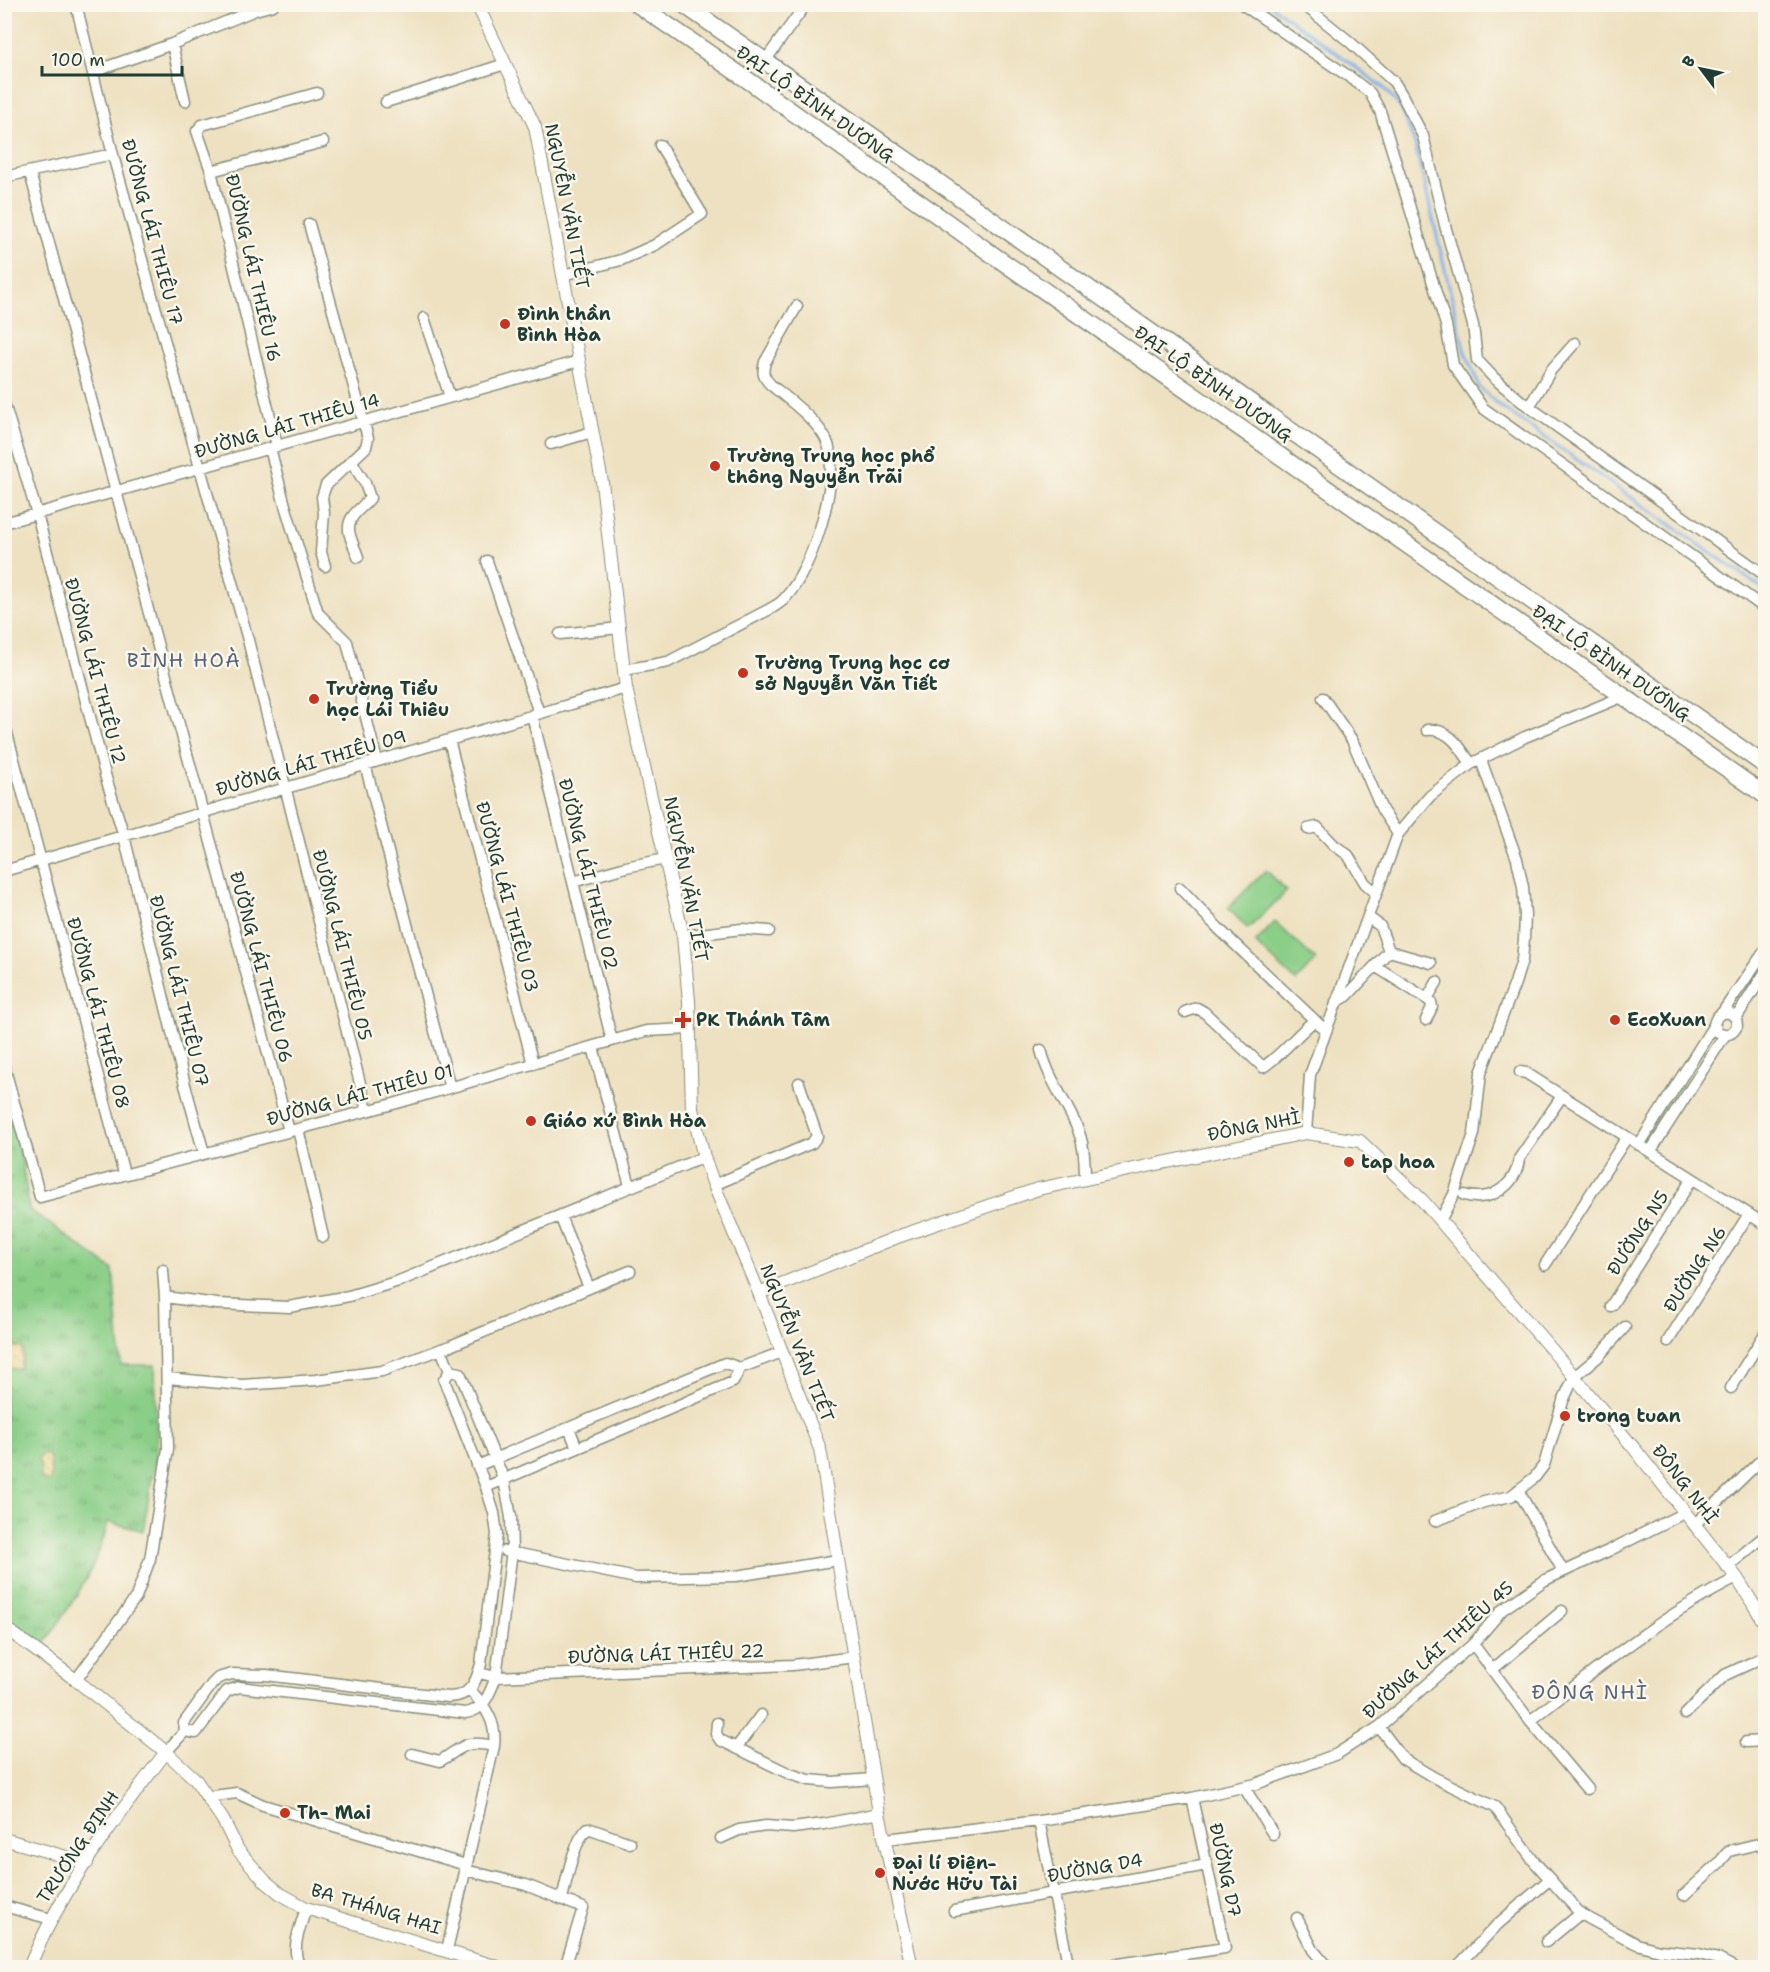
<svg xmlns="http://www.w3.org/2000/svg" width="1770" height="1972" font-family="'Shantell Sans',sans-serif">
<defs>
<pattern id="grass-tufts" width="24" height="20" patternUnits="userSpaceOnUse" patternTransform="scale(1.5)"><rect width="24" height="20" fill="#8ace87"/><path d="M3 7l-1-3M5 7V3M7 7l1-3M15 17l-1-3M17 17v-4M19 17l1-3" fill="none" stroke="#70a86f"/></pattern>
<pattern id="sand-dots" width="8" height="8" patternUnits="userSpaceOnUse" patternTransform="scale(1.5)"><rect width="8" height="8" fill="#eeda9e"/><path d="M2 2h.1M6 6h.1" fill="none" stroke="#ccbc89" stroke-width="1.8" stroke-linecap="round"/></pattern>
</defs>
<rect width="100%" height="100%" fill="#fbf7ec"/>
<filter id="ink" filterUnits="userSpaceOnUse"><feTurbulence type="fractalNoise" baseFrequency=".0167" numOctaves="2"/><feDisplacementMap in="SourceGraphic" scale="12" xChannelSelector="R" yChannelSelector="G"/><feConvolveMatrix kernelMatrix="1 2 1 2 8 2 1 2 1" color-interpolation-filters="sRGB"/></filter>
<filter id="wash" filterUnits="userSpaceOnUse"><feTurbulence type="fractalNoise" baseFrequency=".008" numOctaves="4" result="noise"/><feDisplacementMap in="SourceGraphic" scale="24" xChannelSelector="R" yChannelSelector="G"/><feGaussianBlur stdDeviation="1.35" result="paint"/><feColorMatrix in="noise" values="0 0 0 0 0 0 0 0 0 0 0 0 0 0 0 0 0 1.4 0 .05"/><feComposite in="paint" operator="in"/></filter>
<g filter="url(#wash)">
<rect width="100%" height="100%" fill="#eee1c1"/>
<path fill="url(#grass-tufts)" stroke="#54865e" stroke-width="1.5" d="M4 1086 19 1141 29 1209 113 1270 121 1365H155L157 1450 143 1531 108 1522C96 1571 71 1605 43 1646L5 1617Z"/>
<path fill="url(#sand-dots)" stroke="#868c69" stroke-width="1.5" d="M13 1337 15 1347 23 1348V1359L20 1369 7 1368C4 1361 3 1354 10 1348L9 1341Z
M43 1454H47L50 1458C50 1461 49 1463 50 1465 51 1473 54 1476 47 1482 40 1480 40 1472 41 1466L38 1460Z"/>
<path fill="#8ace87" stroke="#54865e" stroke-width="1.5" d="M1266 870 1287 891 1248 929 1228 908Z
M1275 922 1316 960 1296 981 1255 943Z"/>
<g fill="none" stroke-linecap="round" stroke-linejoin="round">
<path stroke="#7ab2ea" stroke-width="3" d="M1269 4 1383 87 1401 108 1415 144 1464 349 1480 388 1501 407 1766 591"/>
</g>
</g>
<g filter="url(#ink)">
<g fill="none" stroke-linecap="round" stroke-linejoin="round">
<defs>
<path id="minor" d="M76 4 114 159 248 640 367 1111
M1242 4 1351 78 1370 93 1380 111 1446 325 1453 365 1483 408 1766 609
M1303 4 1350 42 1394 82 1402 95 1423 136 1446 229 1473 325 1477 360 1494 378 1521 401 1766 576
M172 44 185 101
M765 61 806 4
M93 72 172 44 255 10 273 5
M386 102 505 64
M211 171 197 131 202 125 317 93
M30 173 289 1131
M4 177 113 154
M309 224 368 438 366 447 326 485 322 497 324 513 321 552 325 566
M563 275 621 260 655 245 702 214 660 145
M424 318 450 397
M4 403 37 514 106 778 124 836 185 1085 204 1153
M1529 407 1551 370 1575 343
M551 444 592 432
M277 446 211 171 323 142
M270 448 284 502 318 613 347 642 377 761
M352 462 365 483 370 498C365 505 358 509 353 516 343 529 354 544 358 557
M4 523 579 361
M487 561 539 713
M560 634 620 628
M624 670 668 662 770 609C775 606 781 603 785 598 812 570 840 482 828 444 821 423 788 399 771 385 763 377 762 373 765 362L797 306
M1323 698 1352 740 1382 810 1398 834
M532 715 612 1041
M4 722 124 1174
M1427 730C1448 727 1461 748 1471 764
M449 740 533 1064
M365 764 450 1088
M1308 829 1317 827 1334 845 1348 855 1365 883 1376 893
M4 871 626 688
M573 882 626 867 665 859
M1180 888 1219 929 1326 1031
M1368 917 1380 926 1389 951 1431 963
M683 936 742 929 769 931
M1375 966 1427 999
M1336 1002 1347 996 1389 951
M1185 1012 1197 1008 1204 1012 1263 1067C1282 1055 1296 1035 1314 1021
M1722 1013 1766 949
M1736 1018 1766 971
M1426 1020 1432 1007 1431 1002 1427 999 1437 982
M593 1047 630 1186
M1041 1050C1048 1077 1064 1099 1075 1123 1084 1141 1085 1160 1085 1179
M4 1066 40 1197 397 1103 646 1031 689 1029
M1520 1072 1526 1073 1766 1225
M298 1129 323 1237
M1306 1133 1310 1075 1398 834 1430 796 1471 764 1525 737 1624 696
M1639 1145 1714 1025C1716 1015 1720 1012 1730 1013L1736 1018 1737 1026C1732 1035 1727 1036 1718 1032L1714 1025
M1650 1152 1725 1035
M714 1185 812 1143 817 1136 799 1083
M1464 1195C1490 1203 1516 1186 1519 1159L1562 1096
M1440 1221 1454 1194 1474 1134 1481 1073 1515 983 1522 960 1524 939 1525 915 1523 887 1517 859 1481 760
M1545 1265 1627 1137
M589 1288 630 1271
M165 1297 217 1304 289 1307 349 1296 399 1281 704 1157
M1611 1306 1692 1179
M1668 1341 1749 1214
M441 1349 450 1371
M450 1371 460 1373 504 1480 511 1517 512 1551 496 1677C490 1693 484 1711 465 1713L239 1687 227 1691 196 1733 185 1731 184 1723 212 1684 218 1678 232 1674 266 1675 448 1697C470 1697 476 1683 481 1664L497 1534 494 1513 486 1487 444 1380Z
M167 1378 242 1385 316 1380 382 1371 450 1346 589 1288 560 1216
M1731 1388 1766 1332
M569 1428 577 1448
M477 1466 725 1363 740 1368 782 1352
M486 1487 733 1382 740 1368
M1518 1490 1563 1571
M1435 1521 1484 1502 1511 1496 1535 1477 1544 1465 1563 1401 1574 1377 1598 1357 1625 1327
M1694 1525 1758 1463
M505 1551 636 1578 736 1576 838 1560
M1727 1567 1766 1535
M1473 1644 1530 1721 1587 1789
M1492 1670 1562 1611
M479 1673 496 1677 793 1665 854 1657
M76 1680 136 1597 150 1559 168 1449 165 1297 163 1270
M1685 1714 1725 1675 1766 1656
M1530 1721C1596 1670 1662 1615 1737 1578
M717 1723 716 1734 720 1740 790 1774 809 1780 832 1782 873 1779
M1379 1727 1403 1759 1435 1778 1495 1807 1532 1859 1578 1911 1588 1918 1637 1944 1659 1950 1699 1954 1718 1959 1735 1968
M1746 1742 1766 1741
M736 1748 761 1715
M166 1752 185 1731
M412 1754 440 1761C465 1746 463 1740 494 1746
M1244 1787 1273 1834
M206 1797 237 1793 263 1805 466 1865
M1039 1821 1069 1968
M721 1838 739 1830 766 1826 793 1828 824 1824 879 1813
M886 1839 1039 1821 1192 1798 1256 1784 1337 1754 1379 1727 1473 1644 1502 1610 1545 1580 1608 1551 1684 1513
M465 1870 526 1885 583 1908 565 1968
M1684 1895 1719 1863 1729 1851 1766 1842
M562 1899C567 1879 573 1842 588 1828L630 1843
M4 1906 51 1919
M954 1911 1207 1865
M1297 1918 1313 1950 1328 1968
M1546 1942 1581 1913
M447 1950 494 1746C497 1723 486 1707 470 1690
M301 1968C289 1950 301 1926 306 1908
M1091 1968 1225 1948 1192 1798
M1456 1968 1498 1924 1550 1879"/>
<path id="tertiary" d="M477 4 535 127 602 482 626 688 683 936 689 1001 692 1109 704 1157 714 1185 759 1293 820 1449 879 1813 912 1968
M759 1293 900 1236 1038 1189 1306 1133 1360 1141 1422 1200 1552 1350 1633 1447 1737 1578 1757 1610 1766 1627
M4 1627 76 1680 166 1752 195 1779 223 1820 238 1850 265 1881 281 1894 306 1908 501 1968
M4 1839 87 1863
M29 1968C59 1892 117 1816 166 1752"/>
<path id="trunk" d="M637 4 752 83 986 250 1766 796
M683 4 924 172 1766 766"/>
</defs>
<use href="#minor" stroke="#868f7a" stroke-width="13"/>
<use href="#tertiary" stroke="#868f7a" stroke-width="14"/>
<use href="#trunk" stroke="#868f7a" stroke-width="19"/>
<use href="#minor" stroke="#fff" stroke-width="10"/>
<use href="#tertiary" stroke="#fff" stroke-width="12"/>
<use href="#trunk" stroke="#fff" stroke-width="16"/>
</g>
</g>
<g fill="#c8321e" stroke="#fbf7ec" stroke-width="2">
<circle cx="505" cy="324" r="6"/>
<circle cx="715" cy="466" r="6"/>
<circle cx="743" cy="673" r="6"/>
<circle cx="314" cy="699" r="6"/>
<path d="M680 1011h6v6h6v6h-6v6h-6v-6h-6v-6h6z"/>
<circle cx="1615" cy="1020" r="6"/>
<circle cx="531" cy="1121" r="6"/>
<circle cx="1349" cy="1162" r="6"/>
<circle cx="1565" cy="1416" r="6"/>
<circle cx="285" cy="1813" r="6"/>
<circle cx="880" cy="1873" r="6"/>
</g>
<g text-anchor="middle" stroke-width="5" stroke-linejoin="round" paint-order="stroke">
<g font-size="18" fill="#1f3d34" stroke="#fbf7ec">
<text transform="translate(815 104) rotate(35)" y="6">ĐẠI LỘ BÌNH DƯƠNG</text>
<text transform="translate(567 206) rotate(79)" y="6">NGUYỄN VĂN TIẾT</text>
<text transform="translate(152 232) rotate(75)" y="6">ĐƯỜNG LÁI THIÊU 17</text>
<text transform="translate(253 268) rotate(77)" y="6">ĐƯỜNG LÁI THIÊU 16</text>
<text transform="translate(1213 384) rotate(35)" y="6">ĐẠI LỘ BÌNH DƯƠNG</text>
<text transform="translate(287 426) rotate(-16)" y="6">ĐƯỜNG LÁI THIÊU 14</text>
<text transform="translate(1611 663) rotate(35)" y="6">ĐẠI LỘ BÌNH DƯƠNG</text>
<text transform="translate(95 671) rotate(75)" y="6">ĐƯỜNG LÁI THIÊU 12</text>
<text transform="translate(311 763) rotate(-16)" y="6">ĐƯỜNG LÁI THIÊU 09</text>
<text transform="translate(588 874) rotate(76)" y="6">ĐƯỜNG LÁI THIÊU 02</text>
<text transform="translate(686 879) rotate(79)" y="6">NGUYỄN VĂN TIẾT</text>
<text transform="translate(507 897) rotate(75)" y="6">ĐƯỜNG LÁI THIÊU 03</text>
<text transform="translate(342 945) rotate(76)" y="6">ĐƯỜNG LÁI THIÊU 05</text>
<text transform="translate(261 967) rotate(75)" y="6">ĐƯỜNG LÁI THIÊU 06</text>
<text transform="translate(179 991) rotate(76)" y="6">ĐƯỜNG LÁI THIÊU 07</text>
<text transform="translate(98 1013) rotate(75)" y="6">ĐƯỜNG LÁI THIÊU 08</text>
<text transform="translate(360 1095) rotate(-15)" y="6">ĐƯỜNG LÁI THIÊU 01</text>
<text transform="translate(1254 1126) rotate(-11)" y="6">ĐÔNG NHÌ</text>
<text transform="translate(1638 1233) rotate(-57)" y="6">ĐƯỜNG N5</text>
<text transform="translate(1695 1269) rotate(-57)" y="6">ĐƯỜNG N6</text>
<text transform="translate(797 1343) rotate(68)" y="6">NGUYỄN VĂN TIẾT</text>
<text transform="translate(1685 1484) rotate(52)" y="6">ĐÔNG NHÌ</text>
<text transform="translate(1438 1650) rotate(-42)" y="6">ĐƯỜNG LÁI THIÊU 45</text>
<text transform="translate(666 1654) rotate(-2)" y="6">ĐƯỜNG LÁI THIÊU 22</text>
<text transform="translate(78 1847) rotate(-56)" y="6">TRƯƠNG ĐỊNH</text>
<text transform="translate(1095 1868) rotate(-10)" y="6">ĐƯỜNG D4</text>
<text transform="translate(1225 1870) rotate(78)" y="6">ĐƯỜNG D7</text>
<text transform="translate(376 1909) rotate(17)" y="6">BA THÁNG HAI</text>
</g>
<g font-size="18" font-weight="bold" fill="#1f3d34" stroke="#fbf7ec" text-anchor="start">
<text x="517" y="320">Đình thần<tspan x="517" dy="21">Bình Hòa</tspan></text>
<text x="727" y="462">Trường Trung học phổ<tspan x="727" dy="21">thông Nguyễn Trãi</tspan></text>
<text x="755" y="669">Trường Trung học cơ<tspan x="755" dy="21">sở Nguyễn Văn Tiết</tspan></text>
<text x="326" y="695">Trường Tiểu<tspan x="326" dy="21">học Lái Thiêu</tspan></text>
<text x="696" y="1026">PK Thánh Tâm</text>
<text x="1627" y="1026">EcoXuan</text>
<text x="543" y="1127">Giáo xứ Bình Hòa</text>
<text x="1361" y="1168">tap hoa</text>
<text x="1577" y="1422">trong tuan</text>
<text x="297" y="1819">Th- Mai</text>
<text x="892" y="1869">Đại lí Điện-<tspan x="892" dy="21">Nước Hữu Tài</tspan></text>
</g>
<g font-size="20" letter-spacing="1.5" fill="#576479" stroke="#fbf7ec">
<text x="184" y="667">BÌNH HOÀ</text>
<text x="1590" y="1699">ĐÔNG NHÌ</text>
</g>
</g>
<rect width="1770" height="1972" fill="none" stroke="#fbf7ec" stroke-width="24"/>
<g transform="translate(1701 69) rotate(302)" stroke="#fbf7ec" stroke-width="4.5" paint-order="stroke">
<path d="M0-4.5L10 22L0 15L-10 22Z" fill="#1f3d34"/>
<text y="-9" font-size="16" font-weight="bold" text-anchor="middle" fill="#1f3d34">B</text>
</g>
<path d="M42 66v9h140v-9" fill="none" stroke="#1f3d34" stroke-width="3"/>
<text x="51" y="66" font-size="18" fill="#1f3d34" stroke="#fbf7ec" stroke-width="4.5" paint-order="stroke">100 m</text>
</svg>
